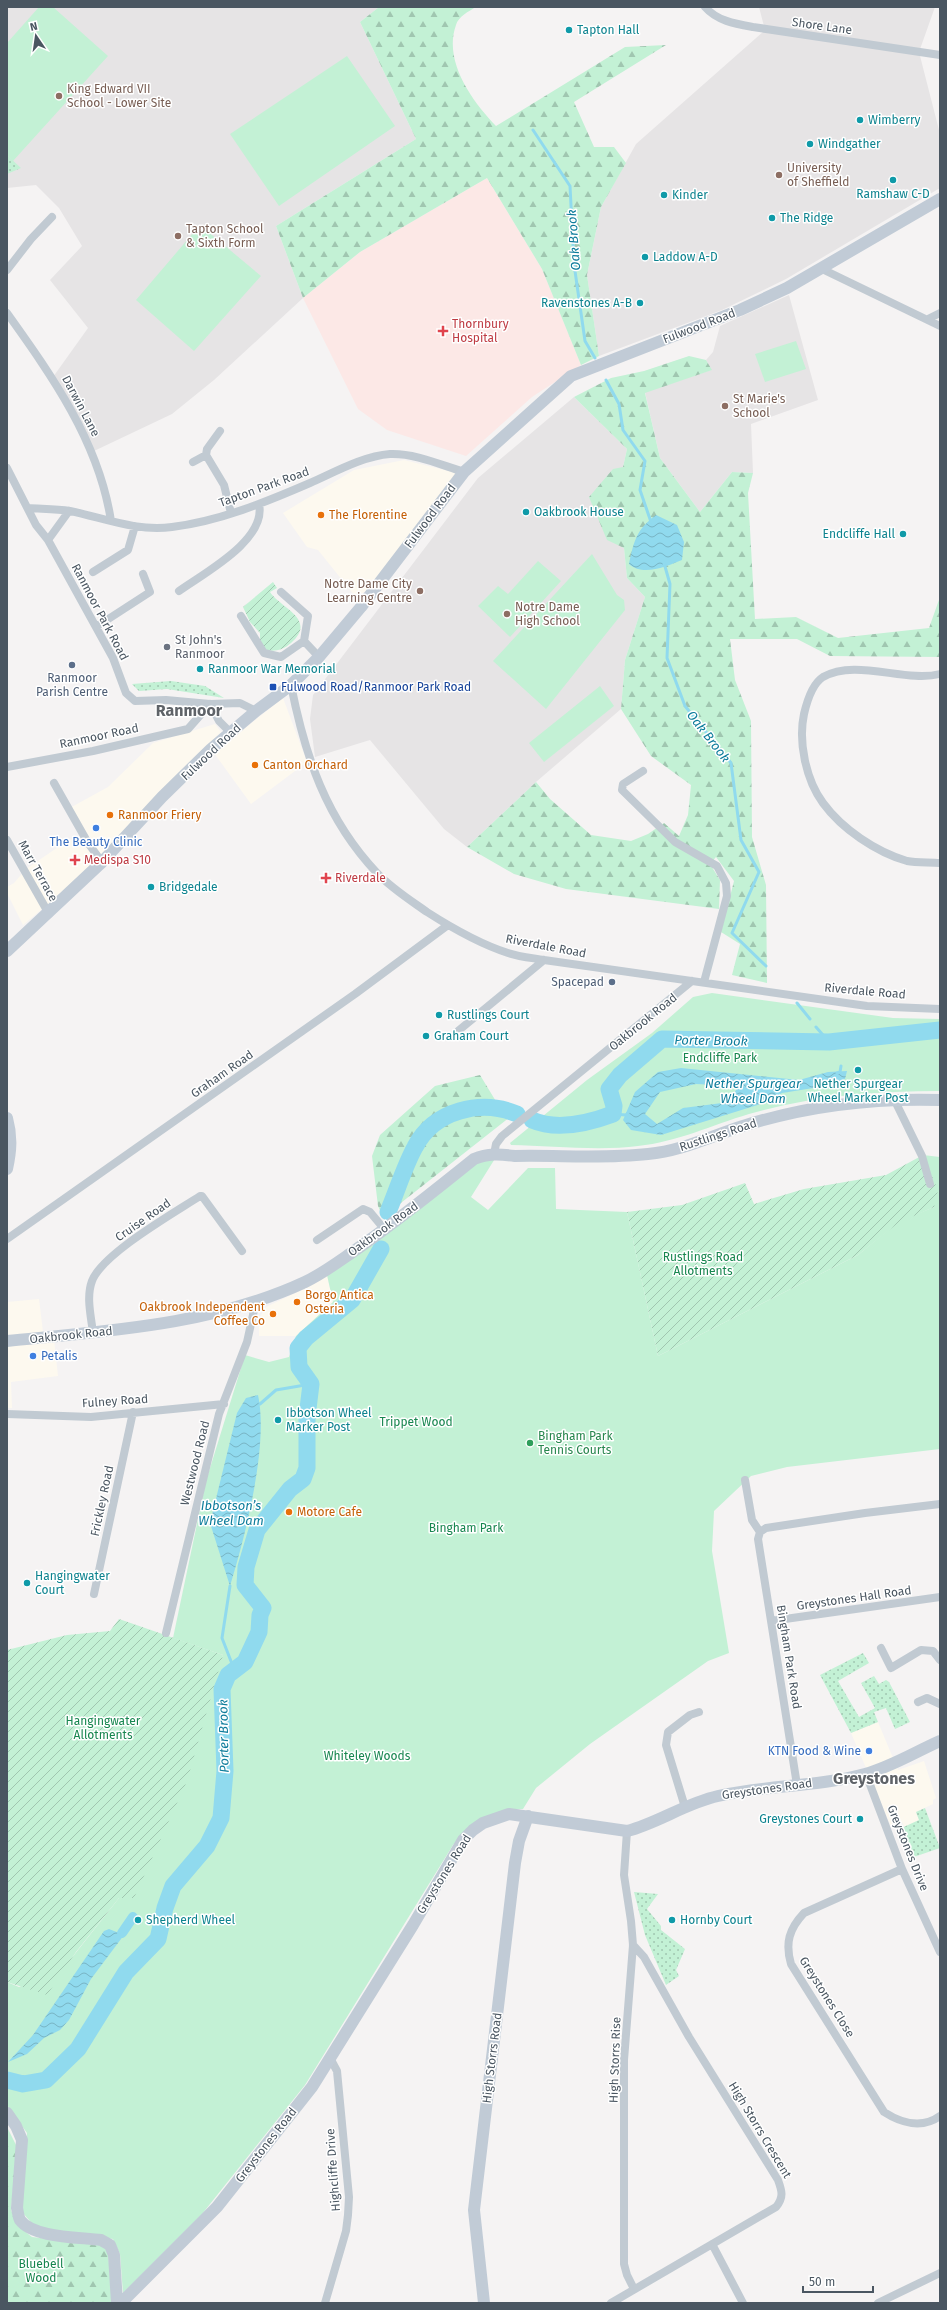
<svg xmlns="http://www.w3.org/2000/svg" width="947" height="2310" font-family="'Fira Sans',sans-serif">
<defs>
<pattern id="grass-dots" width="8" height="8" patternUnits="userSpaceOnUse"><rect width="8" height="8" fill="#c3f1d5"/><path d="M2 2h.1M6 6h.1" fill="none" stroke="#a0c6b0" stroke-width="1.8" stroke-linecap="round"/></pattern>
<pattern id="forest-firs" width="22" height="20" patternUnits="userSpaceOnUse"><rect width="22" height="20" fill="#c3f1d5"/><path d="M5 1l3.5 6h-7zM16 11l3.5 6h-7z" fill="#a0c6b0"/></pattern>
<pattern id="garden-furrows" width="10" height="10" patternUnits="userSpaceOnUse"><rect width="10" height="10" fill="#c3f1d5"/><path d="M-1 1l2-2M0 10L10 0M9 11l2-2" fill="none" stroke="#a0c6b0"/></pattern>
<pattern id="water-waves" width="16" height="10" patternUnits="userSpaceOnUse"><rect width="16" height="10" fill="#90daee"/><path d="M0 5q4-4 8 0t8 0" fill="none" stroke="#78b4c4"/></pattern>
</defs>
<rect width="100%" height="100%" fill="#f5f3f3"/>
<path fill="#fdf9ef" d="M404 460 457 473 372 589 355 596 318 550 307 547 283 513 354 470Z
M283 698 307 762 251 804 214 753Z
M215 724 221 732 176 776 105 856 23 925 7 893V887L14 883 26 869 67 841 81 836 68 809 108 787 153 743Z
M327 1275 333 1302 296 1336H259V1318L266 1307 308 1287Z
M39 1299 44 1340 54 1339 58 1376 11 1382 12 1408H7V1302Z
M878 1722 898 1770 924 1761 936 1798 933 1800V1804L916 1812 919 1820 905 1828 902 1822 891 1826 851 1733Z"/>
<path fill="#e6e4e5" d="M7 7H379L360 22 416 139 276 226 303 298 214 380 172 414 94 451 53 377 88 328 50 280 82 246 59 208 36 185 7 188Z
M759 7H935L919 52 940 134V188L786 279 722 310 599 356 587 275 601 207 636 144 765 30Z
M789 295 818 400 751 424 753 473 732 472 700 512 660 458 645 392 711 370 706 360 713 352 720 326Z
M574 397 627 449 623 467 624 548 627 578 645 597 625 660 621 709 536 782 467 847 444 829 370 740 315 757 310 719 313 695 478 478Z"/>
<path fill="#fce8e6" d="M487 178 542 269 581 365 532 397 466 456 387 430 358 409 303 298 360 252Z"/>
<path fill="url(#grass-dots)" d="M7 155 21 168 7 174Z
M171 681 205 686 224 698 167 689 139 691 132 684Z
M863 1653 869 1663 838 1681 859 1717 875 1708 861 1683 874 1676 879 1684 886 1680 889 1682 910 1722 895 1729 886 1708 874 1712 878 1722 851 1733 820 1675Z
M925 1808 940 1848 908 1859 897 1830 919 1820 916 1812Z
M634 1892 658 1894 647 1909 661 1926V1930L685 1949 676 1970 679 1976 666 1985 645 1935Z"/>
<path fill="url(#forest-firs)" d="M379 7H476C469 11 458 17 456 25 443 61 472 101 496 126L625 47 666 45 574 102 594 147H614L626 163 601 207 587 275 599 356 581 365 542 269 487 178 360 252 303 298 276 226 416 139 360 22Z
M689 356 706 360 712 370 645 393 660 458 700 512 732 472 753 473 748 493 755 619 796 617 838 638 929 628 940 597V657L830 656 797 639H730L735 680 751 721 752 837 766 885 767 983 732 975 740 944 721 932 734 881 716 857 710 864 720 880 719 909 566 889 514 874 467 847 536 782 550 799 591 835 631 841 648 834 664 823 679 836 688 815 691 785 651 756 621 709 625 660 645 597 627 578 624 548 607 540 589 497 613 469 623 467 627 449 574 397 611 378 644 371Z
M480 1075 497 1103 519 1110 383 1217 378 1206 372 1156 380 1135 435 1086Z
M7 2127 17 2147 11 2210 17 2225 32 2237 101 2245 108 2251 112 2303H7Z"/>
<path fill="#c3f1d5" d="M39 7H53L108 56 13 161 7 155V43Z
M347 56 395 126 279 206 230 134Z
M200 225 261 276 194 351 136 300Z
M796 341 806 369 765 382 755 354Z
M592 554 617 595 624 600 625 610 546 709 493 661Z
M538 561 561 581 510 637 478 606 498 586 508 594Z
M600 686 614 706 544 762 529 743Z
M712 993 893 1018 940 1019V1091C875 1091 811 1096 749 1114 712 1125 677 1142 638 1146 601 1151 550 1146 511 1145L510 1143 587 1080 652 1033 693 997Z
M923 1155 940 1157V1449L787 1467 751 1476 714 1511 712 1551 729 1653 708 1661 590 1744 536 1788 523 1809C493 1808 472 1823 453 1845L305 2085 202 2214 123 2293 120 2254 113 2239 36 2228 22 2212 27 2133 7 2105V1982L19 1987 63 1969 119 1898 223 1655 173 1638 206 1481 245 1355 269 1362 289 1357 296 1336 333 1302 327 1275 476 1161 496 1157 471 1197 488 1210 528 1168H555L556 1209 627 1212 658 1356 858 1255 898 1222 934 1207Z"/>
<path fill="url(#garden-furrows)" d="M273 582 277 588 270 592C280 608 318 619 291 643 283 650 275 652 265 650L260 640V633L250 622 243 607Z
M923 1155 938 1190 934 1207 898 1223 858 1255 658 1356 627 1212 682 1205 745 1183 754 1204 804 1189 886 1175Z
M119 1619 223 1655 187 1781 134 1898H119L76 1952 47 1995 7 1982V1650L67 1635 110 1631Z"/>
<path fill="url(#water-waves)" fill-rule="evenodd" d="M656 515 677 525 684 542 682 560C667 566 643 577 629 564 634 540 637 529 656 515Z
M681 1068 799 1080 828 1072 847 1071 845 1079 826 1086 782 1093 764 1103 661 1135 631 1130 623 1120 635 1092 658 1072ZM696 1084 738 1086 730 1102 683 1108 657 1124 645 1114 660 1092Z
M258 1395C269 1445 245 1537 230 1586L210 1523 237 1413 246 1398Z
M109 1929 124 1935 91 1979 69 2020 60 2030 44 2038 27 2054 8 2062 33 2035 104 1931Z"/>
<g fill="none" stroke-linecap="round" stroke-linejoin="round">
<path stroke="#90daee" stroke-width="3" d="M533 130 570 186 574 264 585 341 595 358
M606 380 619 404 623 430 645 461 640 490 651 522
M664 563 670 584 667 658 685 706 731 763 741 840 759 872 732 933 766 966
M797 1003 810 1019
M816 1027 829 1042
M844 1045V1040
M837 1073 840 1072 841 1066
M613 1114 626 1115 628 1113
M260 1404 276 1390 311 1384
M230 1586 222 1638 234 1669
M7 2080H9"/>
<path stroke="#90daee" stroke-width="10" d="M122 1933 133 1917"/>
<path stroke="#90daee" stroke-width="17" d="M532 1120C557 1131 589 1123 613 1114L614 1106 609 1089 620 1075 662 1039 829 1042 940 1030
M388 1212C397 1191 404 1167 415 1147 434 1110 481 1099 517 1114
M7 2080 23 2084 46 2080 78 2049 126 1972 158 1939 165 1908 173 1886 207 1846 221 1818 225 1771 222 1689 228 1675 245 1662 259 1632 260 1615 263 1608 245 1585 246 1567 257 1530 290 1489 303 1479 307 1468V1417L311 1384 299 1367 298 1348 306 1338 352 1300 381 1249"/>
<path stroke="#c1cad2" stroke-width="8" d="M705 7C717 21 736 24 753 27L940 55
M822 269 940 326
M7 270 31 239 52 217
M7 313C52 376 99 442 111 521
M928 319 940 313
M220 431 207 449 206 455 224 485 231 513
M193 462 206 455
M7 468 36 525 48 540 113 658 126 693 135 701 166 700 210 704
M28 508C42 509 56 509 70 511 104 518 137 532 172 527 220 521 266 502 310 483 335 472 363 456 390 454 415 453 441 465 464 472
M48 540 69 511
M93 572 128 550 135 526
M179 591C204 573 267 540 259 504
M281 592 308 616 304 641
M241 616 264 653 281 657 304 641 319 657
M96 627 150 592 143 574
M940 674C905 683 856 658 823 677 812 684 807 701 804 714 798 742 806 780 823 803 842 829 876 852 907 861 917 863 930 862 940 863
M291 685C305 756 326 819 377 873 391 888 410 900 427 912 452 928 480 944 508 953 520 957 533 958 544 960L867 1006 940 1009
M230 732 219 721 210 704 240 703 256 711
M7 767 93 751 188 729 210 704
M643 771 623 784 622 790 675 842 717 866 726 883 727 896 704 982
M54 783 88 843 102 862
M7 840 49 914
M458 1031 544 960
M894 1099 922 1156 930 1184
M494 1154 496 1144 502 1136 692 981
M7 1239 355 994 448 925
M317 1240 363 1209 370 1212 385 1230
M93 1333C91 1316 86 1297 92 1281 102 1254 174 1213 200 1196H202L242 1251
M7 1414 91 1417 224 1404
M745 1480 752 1520 760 1532 758 1539 797 1785
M760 1532 766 1528 865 1513 940 1504
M94 1594 133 1412
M771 1621 940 1597
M166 1633 219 1414 247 1342 256 1301
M881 1648 891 1668 921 1650 933 1651 940 1660
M918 1702 927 1698 940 1704
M866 1774 902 1869 940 1952
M685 1807 666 1745 668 1732 690 1715 699 1712
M627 1831 624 1875 631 1921 633 1945 624 2060V2264L627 2275 634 2289
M902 1869 804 1913C789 1929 785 1943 791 1964L884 2112C901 2123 922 2129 940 2116
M712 2244 743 2303
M325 2303 346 2231 348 2215 349 2197 337 2071 330 2058
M611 2303 776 2207C784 2197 782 2191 778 2180L689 2037 644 1957 633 1945
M878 2303 940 2273"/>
<path stroke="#c1cbd6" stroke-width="12" d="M7 951 102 862 162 797 211 749 256 711 291 685 319 657 361 607 464 472 571 376 740 310 787 288 940 199
M7 1118C12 1136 11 1151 7 1169
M7 1341C107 1331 213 1325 305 1282 322 1274 338 1262 354 1251 395 1223 434 1191 474 1159 488 1153 500 1154 515 1156 559 1155 604 1159 648 1154 682 1151 711 1136 743 1126 806 1106 875 1098 940 1100
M7 2113 16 2126 22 2140 17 2208C18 2212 18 2216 20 2220 33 2238 80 2237 101 2240L110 2245 114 2255 117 2303
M117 2300 126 2298 217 2207 312 2087 413 1925 463 1840 473 1830 483 1823 509 1814 627 1831C658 1823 686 1803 718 1796 766 1785 817 1787 865 1774 891 1767 915 1752 940 1741
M484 2303 474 2210 515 1863 519 1841 528 1816"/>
</g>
<g fill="#0f9aa8" stroke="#fff" stroke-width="1.5">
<circle cx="569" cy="30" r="4"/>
<circle cx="860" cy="120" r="4"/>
<circle cx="810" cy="144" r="4"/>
<circle cx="893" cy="180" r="4"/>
<circle cx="664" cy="195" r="4"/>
<circle cx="772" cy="218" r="4"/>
<circle cx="645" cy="257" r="4"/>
<circle cx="640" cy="303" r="4"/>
<circle cx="526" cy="512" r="4"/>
<circle cx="903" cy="534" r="4"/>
<circle cx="200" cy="669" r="4"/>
<circle cx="151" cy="887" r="4"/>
<circle cx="439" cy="1015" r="4"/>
<circle cx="426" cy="1036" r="4"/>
<circle cx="858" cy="1070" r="4"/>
<circle cx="278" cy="1420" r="4"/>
<circle cx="27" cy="1583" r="4"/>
<circle cx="860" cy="1819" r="4"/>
<circle cx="138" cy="1920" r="4"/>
<circle cx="672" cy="1920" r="4"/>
</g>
<g fill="#8d6e63" stroke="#fff" stroke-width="1.5">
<circle cx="59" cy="96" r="4"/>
<circle cx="779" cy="175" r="4"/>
<circle cx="178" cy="236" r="4"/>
<circle cx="725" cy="406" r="4"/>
<circle cx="420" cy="591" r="4"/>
<circle cx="507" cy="614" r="4"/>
</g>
<g fill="#e0444e" stroke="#fff" stroke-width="1.5">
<path d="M441 325h4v4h4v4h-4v4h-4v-4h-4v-4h4z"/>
<path d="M73 854h4v4h4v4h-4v4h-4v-4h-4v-4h4z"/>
<path d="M324 872h4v4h4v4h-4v4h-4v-4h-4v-4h4z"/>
</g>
<g fill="#e8710a" stroke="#fff" stroke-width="1.5">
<circle cx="321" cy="515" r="4"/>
<circle cx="255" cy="765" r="4"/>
<circle cx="110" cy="815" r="4"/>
<circle cx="297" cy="1302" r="4"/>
<circle cx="273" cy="1314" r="4"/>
<circle cx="289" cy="1512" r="4"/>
</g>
<circle fill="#6b7280" stroke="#fff" stroke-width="1.5" cx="167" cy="647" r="4"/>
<g fill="#5c6f8a" stroke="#fff" stroke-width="1.5">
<circle cx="72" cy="665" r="4"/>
<circle cx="612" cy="982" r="4"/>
</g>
<rect fill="#1a4fb4" stroke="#fff" stroke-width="1.5" x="269" y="683" width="8" height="8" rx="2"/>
<g fill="#3f7fe0" stroke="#fff" stroke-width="1.5">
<circle cx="96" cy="828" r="4"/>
<circle cx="33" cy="1356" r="4"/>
<circle cx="869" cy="1751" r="4"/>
</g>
<circle fill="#2e9e5b" stroke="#fff" stroke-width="1.5" cx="530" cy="1443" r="4"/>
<g text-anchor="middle" stroke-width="3" stroke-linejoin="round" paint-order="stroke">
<g font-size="12" fill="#4a5661" stroke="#fff">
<text transform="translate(822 26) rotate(8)" y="4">Shore Lane</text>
<text transform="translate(699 326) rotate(-21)" y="4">Fulwood Road</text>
<text transform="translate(81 406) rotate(62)" y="4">Darwin Lane</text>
<text transform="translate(264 487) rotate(-20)" y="4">Tapton Park Road</text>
<text transform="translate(430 516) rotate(-53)" y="4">Fulwood Road</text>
<text transform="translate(100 612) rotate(62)" y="4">Ranmoor Park Road</text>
<text transform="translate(99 736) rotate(-12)" y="4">Ranmoor Road</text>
<text transform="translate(211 752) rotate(-43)" y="4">Fulwood Road</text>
<text transform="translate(38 871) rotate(61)" y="4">Marr Terrace</text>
<text transform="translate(546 946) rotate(11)" y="4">Riverdale Road</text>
<text transform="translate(865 991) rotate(5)" y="4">Riverdale Road</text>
<text transform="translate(643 1022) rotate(-39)" y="4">Oakbrook Road</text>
<text transform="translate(222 1074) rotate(-35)" y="4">Graham Road</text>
<text transform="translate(718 1135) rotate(-18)" y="4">Rustlings Road</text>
<text transform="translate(143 1220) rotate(-35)" y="4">Cruise Road</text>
<text transform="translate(383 1229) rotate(-36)" y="4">Oakbrook Road</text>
<text transform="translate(71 1335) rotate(-6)" y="4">Oakbrook Road</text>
<text transform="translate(115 1401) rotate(-4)" y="4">Fulney Road</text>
<text transform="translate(195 1463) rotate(-76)" y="4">Westwood Road</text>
<text transform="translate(102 1501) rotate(-78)" y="4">Frickley Road</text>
<text transform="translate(854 1598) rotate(-8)" y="4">Greystones Hall Road</text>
<text transform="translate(789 1657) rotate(81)" y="4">Bingham Park Road</text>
<text transform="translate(767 1789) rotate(-8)" y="4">Greystones Road</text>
<text transform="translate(908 1848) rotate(68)" y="4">Greystones Drive</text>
<text transform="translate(444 1874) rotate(-58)" y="4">Greystones Road</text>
<text transform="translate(827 1997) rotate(58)" y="4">Greystones Close</text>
<text transform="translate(492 2058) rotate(-83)" y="4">High Storrs Road</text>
<text transform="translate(615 2060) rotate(-88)" y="4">High Storrs Rise</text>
<text transform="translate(760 2130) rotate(59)" y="4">High Storrs Crescent</text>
<text transform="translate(266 2145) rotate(-52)" y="4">Greystones Road</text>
<text transform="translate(333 2170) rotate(-94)" y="4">Highcliffe Drive</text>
</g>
<g font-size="12" fill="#0d838f" stroke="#fff" text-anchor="start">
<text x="577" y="34">Tapton Hall</text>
<text x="868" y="124">Wimberry</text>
<text x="818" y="148">Windgather</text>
<text x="893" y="198" text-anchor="middle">Ramshaw C-D</text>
<text x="672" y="199">Kinder</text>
<text x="780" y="222">The Ridge</text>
<text x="653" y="261">Laddow A-D</text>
<text x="632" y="307" text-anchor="end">Ravenstones A-B</text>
<text x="534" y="516">Oakbrook House</text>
<text x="895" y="538" text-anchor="end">Endcliffe Hall</text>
<text x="208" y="673">Ranmoor War Memorial</text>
<text x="159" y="891">Bridgedale</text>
<text x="447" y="1019">Rustlings Court</text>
<text x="434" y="1040">Graham Court</text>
<text x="858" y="1088" text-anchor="middle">Nether Spurgear<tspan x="858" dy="14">Wheel Marker Post</tspan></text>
<text x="286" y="1417">Ibbotson Wheel<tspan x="286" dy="14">Marker Post</tspan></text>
<text x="35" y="1580">Hangingwater<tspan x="35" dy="14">Court</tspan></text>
<text x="852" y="1823" text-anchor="end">Greystones Court</text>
<text x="146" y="1924">Shepherd Wheel</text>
<text x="680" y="1924">Hornby Court</text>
</g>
<g font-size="12" fill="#785e54" stroke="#fff" text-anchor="start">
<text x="67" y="93">King Edward VII<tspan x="67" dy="14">School - Lower Site</tspan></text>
<text x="787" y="172">University<tspan x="787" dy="14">of Sheffield</tspan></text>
<text x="186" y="233">Tapton School<tspan x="186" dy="14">&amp; Sixth Form</tspan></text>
<text x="733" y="403">St Marie's<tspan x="733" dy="14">School</tspan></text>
<text x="412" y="588" text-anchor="end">Notre Dame City<tspan x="412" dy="14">Learning Centre</tspan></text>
<text x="515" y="611">Notre Dame<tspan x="515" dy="14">High School</tspan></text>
</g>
<g font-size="12" fill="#be3a42" stroke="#fff" text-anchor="start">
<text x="452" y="328">Thornbury<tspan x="452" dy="14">Hospital</tspan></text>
<text x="84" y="864">Medispa S10</text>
<text x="335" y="882">Riverdale</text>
</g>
<g font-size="12" fill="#c56008" stroke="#fff" text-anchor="start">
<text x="329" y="519">The Florentine</text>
<text x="263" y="769">Canton Orchard</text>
<text x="118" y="819">Ranmoor Friery</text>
<text x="305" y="1299">Borgo Antica<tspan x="305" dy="14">Osteria</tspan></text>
<text x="265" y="1311" text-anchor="end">Oakbrook Independent<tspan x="265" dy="14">Coffee Co</tspan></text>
<text x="297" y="1516">Motore Cafe</text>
</g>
<g font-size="12" fill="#5b616d" stroke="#fff" text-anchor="start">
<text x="175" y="644">St John's<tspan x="175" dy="14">Ranmoor</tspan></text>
</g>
<g font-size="12" fill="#4e5e75" stroke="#fff">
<text x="72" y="682">Ranmoor<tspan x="72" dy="14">Parish Centre</tspan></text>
<text x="604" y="986" text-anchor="end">Spacepad</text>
</g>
<g font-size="12" fill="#164399" stroke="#fff" text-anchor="start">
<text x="281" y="691">Fulwood Road/Ranmoor Park Road</text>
</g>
<g font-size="12" fill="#366cbe" stroke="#fff">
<text x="96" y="846">The Beauty Clinic</text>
<text x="41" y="1360" text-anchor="start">Petalis</text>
<text x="861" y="1755" text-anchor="end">KTN Food &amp; Wine</text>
</g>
<g font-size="12" fill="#17864f" stroke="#fff">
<text x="720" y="1062">Endcliffe Park</text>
<text x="703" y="1261">Rustlings Road<tspan x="703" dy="14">Allotments</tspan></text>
<text x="416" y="1426">Trippet Wood</text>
<text x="466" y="1532">Bingham Park</text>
<text x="103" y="1725">Hangingwater<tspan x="103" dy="14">Allotments</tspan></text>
<text x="367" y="1760">Whiteley Woods</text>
<text x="41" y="2268">Bluebell<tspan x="41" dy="14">Wood</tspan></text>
</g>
<g font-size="12" fill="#27864d" stroke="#fff" text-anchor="start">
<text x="538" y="1440">Bingham Park<tspan x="538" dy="14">Tennis Courts</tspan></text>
</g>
<g font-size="13" font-style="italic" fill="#0c7c9b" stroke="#fff">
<text transform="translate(573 240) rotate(-94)" y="5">Oak Brook</text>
<text transform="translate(709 736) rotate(52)" y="5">Oak Brook</text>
<text transform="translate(711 1040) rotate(1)" y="5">Porter Brook</text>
<text x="753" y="1088">Nether Spurgear<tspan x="753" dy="15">Wheel Dam</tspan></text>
<text x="231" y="1510">Ibbotson’s<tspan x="231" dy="15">Wheel Dam</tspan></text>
<text transform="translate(223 1736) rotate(-91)" y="5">Porter Brook</text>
</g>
<g font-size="16" font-weight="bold" fill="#5f6368" stroke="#fff">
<text x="189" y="716">Ranmoor</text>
<text x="874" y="1784">Greystones</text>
</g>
</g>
<rect width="947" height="2310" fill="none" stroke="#4a5661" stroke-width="16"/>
<g transform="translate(36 36) rotate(347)" stroke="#ffffff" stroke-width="3" paint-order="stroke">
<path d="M0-3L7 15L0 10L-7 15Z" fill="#4a5661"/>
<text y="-6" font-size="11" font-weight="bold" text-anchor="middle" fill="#4a5661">N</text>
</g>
<path d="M803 2286v6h70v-6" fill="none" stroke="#4a5661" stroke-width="2"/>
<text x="809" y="2286" font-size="12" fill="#4a5661" stroke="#ffffff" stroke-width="3" paint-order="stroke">50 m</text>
</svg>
